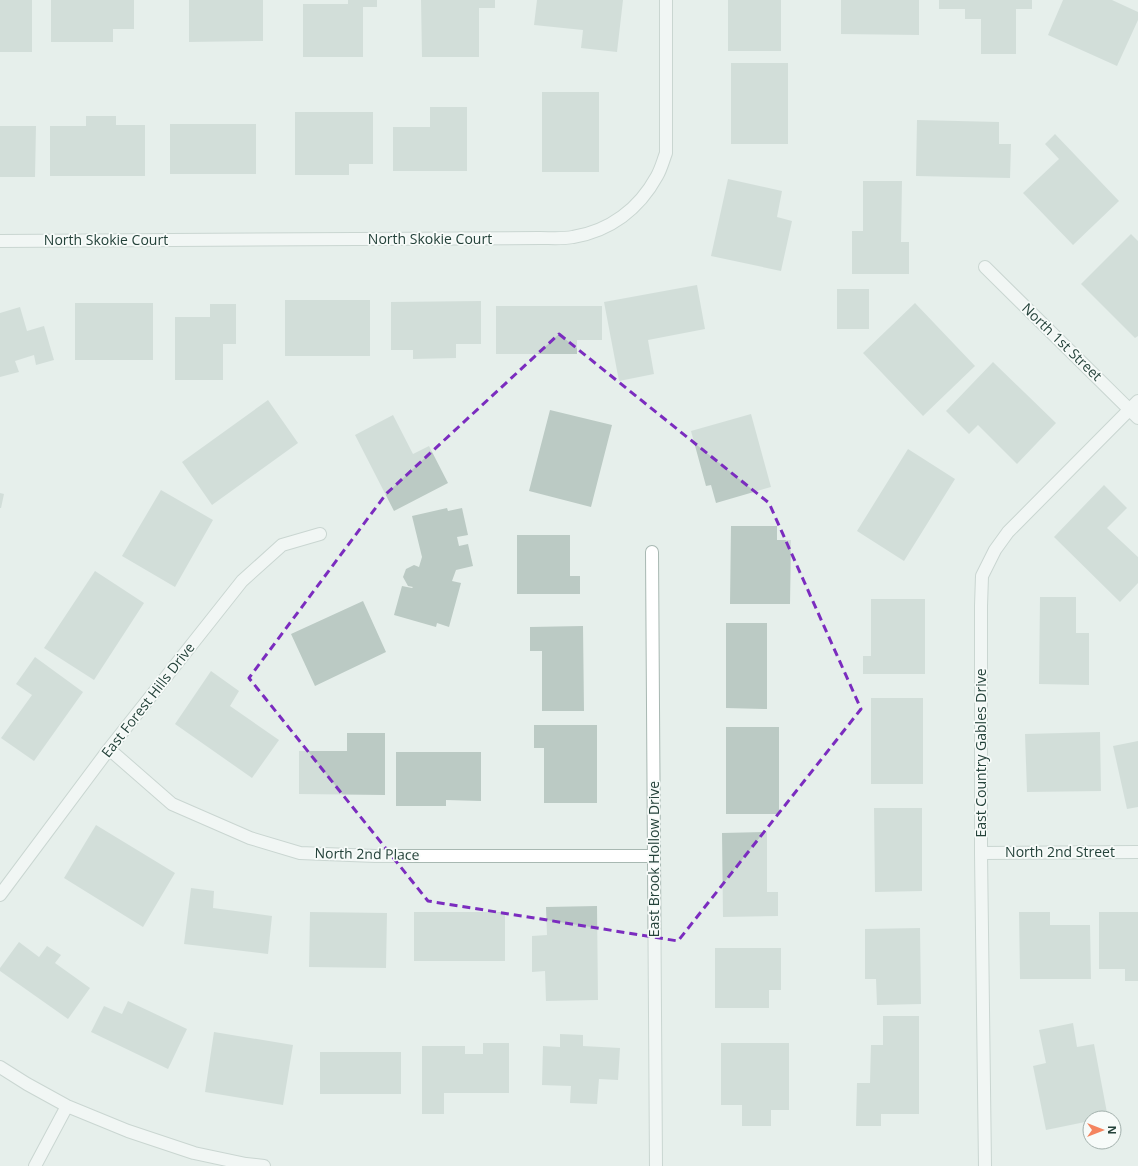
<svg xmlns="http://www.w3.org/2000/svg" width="1138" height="1166" font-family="'Open Sans',sans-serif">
<rect width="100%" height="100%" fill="#e6efeb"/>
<path fill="#bbcac4" d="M0 0H32V52H0Z
M51 0H134V29H113V42H51Z
M189 0H263V41L189 42Z
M348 0H377V7H363V57H303V4H348Z
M421 0H495V8H479V57H422Z
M537 0H623L617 52 581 48 583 30 534 25Z
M728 0H781V51H728Z
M841 0H919V35L841 34Z
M939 0H1032V9H1016V54H981V19H965V9H939Z
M1063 0H1112L1138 12V20L1117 66 1048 35Z
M731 63H788V144H731Z
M542 92H599V172H542Z
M430 107H467V171H393V127H430Z
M295 112H373V164H349V175H295Z
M86 116H116V125H145V176H50V126H86Z
M917 120 999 122V144H1011L1010 178 916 176Z
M170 124H256V174H170Z
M0 126H36L35 177H0Z
M1055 134 1119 201 1073 245 1023 193 1059 159 1045 144Z
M728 179 782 191 777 217 792 221 781 271 711 256Z
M863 181H902L901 242H909V274H852V231H863Z
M1131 234 1138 241V336L1135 338 1081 284Z
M697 285 705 329 648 340 654 374 619 381 604 302Z
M837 289H869V329H837Z
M285 300H370V356H285Z
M481 301V344H456V358L413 359V350H391V302Z
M75 303H153V360H75Z
M915 303 975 366 923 416 863 353Z
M210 304H236V344H223V380H175V317H210Z
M496 306H602V340H577V354H496Z
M20 307 27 331 44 326 54 360 36 365 34 355 15 361 19 372 0 377V313Z
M993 362 1056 423 1017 464 978 425 969 434 946 411Z
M268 400 298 443 212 505 182 462Z
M550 410 612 425 591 507 529 491Z
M751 414 771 487 716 503 711 485 706 486 691 431Z
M393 415 413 454 429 446 448 483 394 511 355 435Z
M908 449 955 479 904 561 857 531Z
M1104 485 1127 508 1107 528 1138 557V583L1120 602 1054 537Z
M161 490 213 520 175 587 122 556Z
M0 493 4 494 1 508H0Z
M447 508 448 511 462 508 468 535 457 537 459 546 468 544 473 566 456 570 452 581 461 583 449 627 437 623 436 627 394 615 402 586 412 588 413 587 408 586 403 577 406 569 414 565 419 567 422 557 412 516Z
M731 526H777V540H791L790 604H730Z
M517 535H570V576H580V594H517Z
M95 571 144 603 94 680 44 648Z
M1040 597H1076V633H1089V685L1039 684Z
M871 599H925V674H863V656H871Z
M363 601 386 652 315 686 291 634Z
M726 623H767V709L726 708Z
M583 626 584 711H542V651H530V627Z
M35 657 83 692 34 761 1 738 32 695 16 684Z
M211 671 239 691 230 706 279 740 252 778 175 724Z
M871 698H923V784H871Z
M534 725H597V803H544V748H534Z
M726 727H779V814H726Z
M1100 732 1101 791 1027 792 1025 734Z
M347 733H385V795L299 794V751H347Z
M1138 741V807L1127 809 1113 746Z
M396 752H481V801L446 800V806H396Z
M874 808H922V891L875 892Z
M96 825 175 873 143 927 64 878Z
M767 832V892H778V916L723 917 722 833Z
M191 888 214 891 213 908 272 916 268 954 184 944Z
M597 906 598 1000 546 1001 545 971 532 972V936L547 935 546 907Z
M310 912 387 913 386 968 309 967Z
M414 912H505V961H414Z
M1019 912H1050V925H1090L1091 979H1020Z
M1099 912H1138V981H1125V969H1099Z
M920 928 921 1004 877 1005 876 979H865V929Z
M19 942 39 957 47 946 61 955 55 963 90 988 68 1019 0 971V968Z
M715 948H781V990H769V1008H715Z
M128 1001 187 1029 168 1069 91 1032 104 1006 122 1014Z
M883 1016H919V1114H881V1126H856L857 1083H870L871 1045H883Z
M1073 1023 1077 1047 1094 1044 1108 1118H1090V1121L1046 1130 1033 1066 1046 1063 1039 1030Z
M214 1032 293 1045 283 1105 205 1092Z
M560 1034 583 1035V1046L620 1048 618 1080 599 1079 597 1104 570 1103 571 1086 542 1085 543 1046 560 1047Z
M483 1043H509V1093H444V1114H422V1046H465V1054H483Z
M721 1043H789V1110H771V1126H742V1105H721Z
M320 1052H401V1094H320Z"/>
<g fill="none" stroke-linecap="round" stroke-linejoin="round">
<defs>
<path id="minor" d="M0 241 540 238C551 238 563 239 573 237 610 231 639 209 657 176 661 169 663 161 666 153V0
M985 267 1138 418
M652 552 656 1166
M109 749 172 804 250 838 300 853 375 856H654
M981 853 1138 852
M0 895 109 749 242 581 282 545 320 534
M0 1067 27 1084 67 1106 128 1131 194 1153 246 1164 264 1166
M35 1166 67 1106
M985 1166 981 853V606L982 576 995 550 1008 532 1138 401"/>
</defs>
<use href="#minor" stroke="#a8b8b2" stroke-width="14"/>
<use href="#minor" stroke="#fff" stroke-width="12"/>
</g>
<path d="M0 0H1138V1166H0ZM559 334 769 503 861 709 678 941 428 901 249 678 386 494Z" fill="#e6efeb" fill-opacity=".55" fill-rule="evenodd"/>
<path fill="none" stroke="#7b2cbf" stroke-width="3" stroke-dasharray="8 5" stroke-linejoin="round" d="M559 334 769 503 861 709 678 941 428 901 249 678 386 494Z"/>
<g text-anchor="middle" stroke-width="3.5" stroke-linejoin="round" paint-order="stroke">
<g font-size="14" fill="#24423a" stroke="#f7fbf9">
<text x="430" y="244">North Skokie Court</text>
<text x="106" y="245">North Skokie Court</text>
<text transform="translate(1062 342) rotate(44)" y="5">North 1st Street</text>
<text transform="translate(148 700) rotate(-52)" y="5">East Forest Hills Drive</text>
<text transform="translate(981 753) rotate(-90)" y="5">East Country Gables Drive</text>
<text x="1060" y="857">North 2nd Street</text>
<text transform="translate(367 854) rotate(1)" y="5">North 2nd Place</text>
<text transform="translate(654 859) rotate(-90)" y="5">East Brook Hollow Drive</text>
</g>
</g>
<g transform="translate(1102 1130) rotate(90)"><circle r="19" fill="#f7fbf9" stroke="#a3b1ad"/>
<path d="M0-3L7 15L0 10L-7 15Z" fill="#f4845f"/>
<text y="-6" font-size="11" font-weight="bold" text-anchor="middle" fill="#24423a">N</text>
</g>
</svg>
